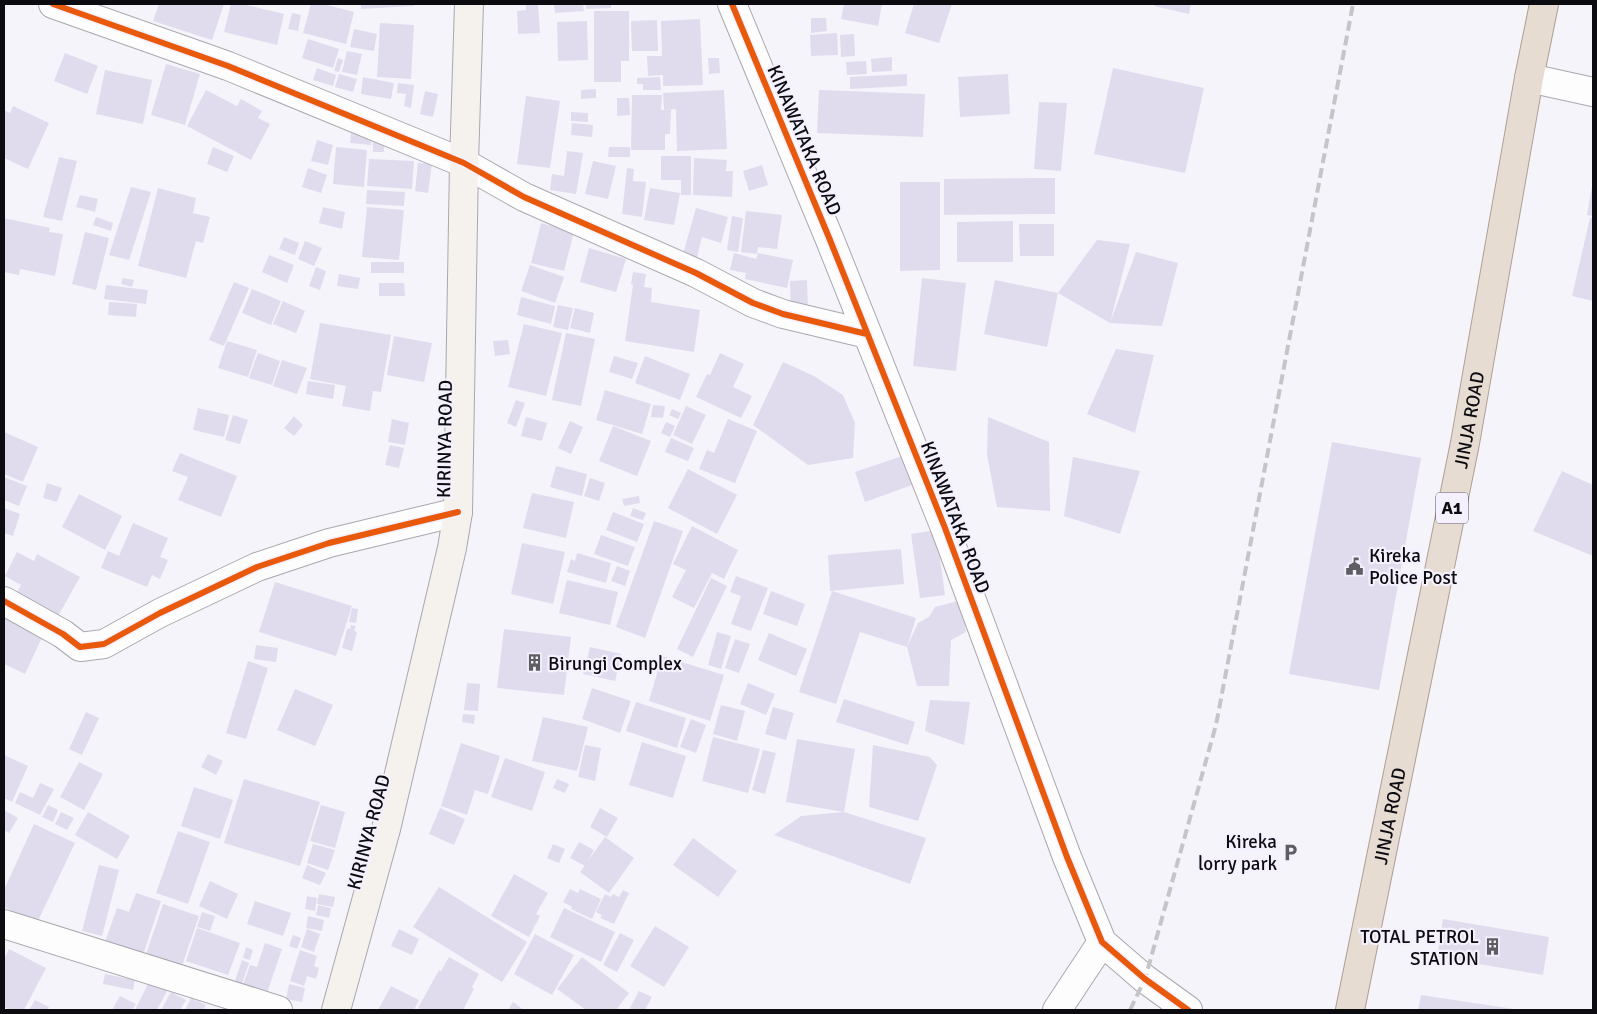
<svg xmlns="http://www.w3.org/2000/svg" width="1597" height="1014" font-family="Signika,sans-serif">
<rect width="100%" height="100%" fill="#f5f4fa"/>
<path fill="#e0dcee" d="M159 4H224L212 40 153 21Z
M231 4H242L284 14 277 45 224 32Z
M311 4H323L354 12 346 44 303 33Z
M361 4H414V6L361 9Z
M526 4H538L540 33 518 34 517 11 526 10Z
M554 4H583L584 11 555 13Z
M586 4H611V8L586 9Z
M844 4H882L878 26 841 19Z
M914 4H952L939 43 905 33Z
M1155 4H1191L1189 14 1154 6Z
M594 11H629V61H621V82H594Z
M292 13 301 15 298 31 288 29Z
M811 18H826L827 31 811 33Z
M700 19 703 85 663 86V75L648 76 647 56H662L661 21Z
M657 20 658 51H632L631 21Z
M587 21 588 60 558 61 557 22Z
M380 23 414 25 411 79 377 77Z
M354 29 377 34 374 51 350 47Z
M837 33 838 55 811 56 810 35Z
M854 34 855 56 841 57 840 35Z
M308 39 339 49 333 68 302 58Z
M347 51 362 54 357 75 342 72Z
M65 53 98 66 87 94 54 81Z
M892 57V71L872 72 871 59Z
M338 58 343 60 339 72 334 71Z
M708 58H719L720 73 709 74Z
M866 61 867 74 847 75 846 62Z
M166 64 200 74 185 125 151 115Z
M317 68 336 75 333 86 313 80Z
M1113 68 1204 88 1185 173 1094 154Z
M105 70 152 80 143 124 96 114Z
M339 74 357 79 353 92 335 87Z
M907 74V86L850 89V77Z
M1008 74 1010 114 960 117 958 77Z
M363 77 394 83 391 99 361 94Z
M660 77 661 90H643V84H637V78Z
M398 83 414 85 411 108 404 106 406 94 397 93Z
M596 89V98L581 99V90Z
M206 90 237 106 241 99 262 111 258 118 270 124 251 160 187 126Z
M724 90 727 149 677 151 676 109 664 110 663 93Z
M819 90 925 94 923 137 817 133Z
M425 91 438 94 433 117 420 114Z
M632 95H662L661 110H671L670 134H665V150H631Z
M526 96 560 101 550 168 517 164Z
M617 98H629L630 115 617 116Z
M1039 102 1067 103 1061 171 1034 169Z
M13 106 49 123 28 169 4 158V110L10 113Z
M571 112 588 113V122L571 121Z
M572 123 593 125 592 137 571 135Z
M351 133 372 135 371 145 350 143Z
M317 140 333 145 328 165 311 161Z
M373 140H384V152H373Z
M213 147 234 156 227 172 207 164Z
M336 147 367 150 364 187 333 184Z
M609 147H630V157H608Z
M567 151 583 153 576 194 550 190 552 174 564 176Z
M661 156H691V195H681V180H661Z
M59 157 77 161 62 221 43 217Z
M694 158 727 160 726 171H733L732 197 693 195Z
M369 159 414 161 412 189 367 186Z
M593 161 616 166 608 199 585 194Z
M418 163 432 164 428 193 415 191Z
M762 165 768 185 749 191 743 171Z
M308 168 327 175 321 193 302 187Z
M627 168 634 169 633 181 646 182 642 217 622 214Z
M1055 178V214L944 215V179Z
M900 182H940V270L900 271Z
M1592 186H1593V216L1587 215Z
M131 187 151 192 129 260 109 255Z
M158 188 196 198 193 213 210 217 203 243 196 241 186 278 138 266Z
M650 188 680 193 674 225 644 220Z
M367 190 405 192 404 206 366 204Z
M80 195 98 199 95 212 76 207Z
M323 207 345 212 342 229 319 223Z
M367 207 404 210 399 260 362 257Z
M696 208 728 217 721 243 702 237 697 257 683 254Z
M746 211 782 215 777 249 758 247 757 254 741 252Z
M732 216 743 218 738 252 727 250Z
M96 217 113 223 111 231 93 225Z
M4 218 50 228 49 232 63 234 55 276 20 269 19 275 4 272Z
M1590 218H1593V301L1572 296Z
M1013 221V262H957V222Z
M541 223 574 232 564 271 531 263Z
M1019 224H1054V256H1020Z
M85 232 109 238 96 290 72 284Z
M284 237 299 243 295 255 279 249Z
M1097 240 1130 244 1110 323 1136 252 1178 263 1162 326 1110 323 1058 293Z
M305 241 322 248 314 266 298 259Z
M589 248 626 259 616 292 580 282Z
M734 253 756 259 758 253 793 260 787 288 745 279 746 273 730 270Z
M269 255 294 265 287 283 262 272Z
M371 262H404V273H371Z
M530 265 564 277 555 303 521 291Z
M316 267 326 271 320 290 309 286Z
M633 272 646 274 644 287 652 288 651 302 700 310 694 352 625 341 633 285 631 284Z
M339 274 360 278 358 289 337 286Z
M123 278 134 280 132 287 121 284Z
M922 278 966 283 956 371 913 366Z
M807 280 808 312 791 313 790 281Z
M995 280 1058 293 1047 347 984 334Z
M234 282 249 288 224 346 209 340Z
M379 283H404L405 296H379Z
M106 285 148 290 146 304 104 299Z
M252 289 281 301 271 325 242 313Z
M521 297 555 306 551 324 517 315Z
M283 301 305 311 296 333 273 324Z
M109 302 137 304 136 317 108 315Z
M558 305 573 308 568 330 553 327Z
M575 308 594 313 590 333 570 328Z
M320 323 391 335 381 392 373 391 370 411 342 406 346 386 310 379Z
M524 324 562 333 546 396 508 387Z
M566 333 595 339 581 406 552 400Z
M394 336 432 343 424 382 387 375Z
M508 340 510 354 495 356 493 341Z
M227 341 257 350 248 377 218 368Z
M1116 349 1154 355 1135 433 1087 414Z
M258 353 280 361 272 385 249 378Z
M720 353 744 364 733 387 752 396 741 418 696 397 707 374 710 375Z
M614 356 638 363 632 379 609 372Z
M645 356 690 374 680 400 635 383Z
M282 360 307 368 297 394 273 386Z
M783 362 814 376 843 395 855 423 853 458 808 465 753 425Z
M308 381 335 385 333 399 306 394Z
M605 390 651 404 642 434 596 420Z
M516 400 525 403 516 427 507 423Z
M653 405 665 406 663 418 651 417Z
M686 406 706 415 692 444 673 435Z
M198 408 229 415 224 437 193 430Z
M672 409 681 413 678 419 669 415Z
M233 415 248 420 240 444 225 440Z
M294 416 303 425 294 436 284 428Z
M526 417 547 423 542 441 521 436Z
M988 417 1049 442 1050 511 997 507 987 455Z
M392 419 409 423 405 445 388 442Z
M728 419 757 431 735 483 699 469 707 450 714 453Z
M570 421 583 427 571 454 558 448Z
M666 422 675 426 670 437 661 433Z
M613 426 651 441 637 476 599 461Z
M4 432 38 447 23 482 4 474Z
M671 438 694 448 688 461 665 452Z
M1332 442 1421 458 1379 690 1289 674Z
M390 445 404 448 399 468 385 465Z
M180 453 237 476 221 517 178 500 188 477 172 471Z
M905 455 915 484 865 502 855 472Z
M1073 457 1140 471 1120 534 1064 516Z
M556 466 587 474 582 496 550 487Z
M688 469 737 495 717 534 668 508Z
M1562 471 1593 485V556L1533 531Z
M4 477 27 486 19 506 4 500Z
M590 478 605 483 599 501 584 496Z
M47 483 62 488 57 502 43 498Z
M532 493 574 502 566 538 523 528Z
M79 494 122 516 105 550 62 527Z
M639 496 640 503 624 506 622 499Z
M4 508 20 514 13 536 4 533Z
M633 508 646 513 643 520 630 516Z
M613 512 644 524 637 542 606 530Z
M654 521 683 531 645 638 616 627Z
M133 523 168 538 160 557 168 560 160 579 152 575 147 587 101 568 108 551 119 556Z
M692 526 738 550 724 579 712 573 694 608 672 597 686 570 673 564Z
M936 530 945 595 920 598 911 534Z
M601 535 635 547 628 566 594 554Z
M522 543 565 552 553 604 511 594Z
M901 549 904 584 830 591 828 555Z
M17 552 34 561 37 554 80 577 57 618 15 596 21 585 5 576Z
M577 553 611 563 606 583 567 572 571 559 575 561Z
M617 566 630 571 625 586 611 581Z
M736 576 768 588 751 631 731 624 741 596 730 592Z
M711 578 727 586 693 657 677 649Z
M567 580 618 592 610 625 559 613Z
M275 582 352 606 336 656 259 632Z
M771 591 805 604 797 626 763 614Z
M832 591 916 618 907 647 860 632 836 704 799 692Z
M962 600 966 632 951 640 949 686H917L907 647 918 623 929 617 935 607Z
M352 608 358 609 356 623 349 622Z
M4 610 46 629 25 674 4 664Z
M351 625 356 626 354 631 357 632 352 651 342 648 347 629H350Z
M504 629 571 637 564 695 497 688Z
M717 632 731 636 721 669 708 665Z
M769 633 807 649 796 676 758 660Z
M735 639 750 644 739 673 725 668Z
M256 645 278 648 276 662 254 659Z
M590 647 621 654 615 681 583 674Z
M662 656 724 675 710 721 649 701Z
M248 661 268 668 246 739 226 733Z
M467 683 480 684 478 711 464 710Z
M748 683 775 694 766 715 740 704Z
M592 688 631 701 620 733 582 719Z
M295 689 333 705 315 746 277 730Z
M844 699 915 722 908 745 836 722Z
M930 700 970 702 964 745 925 731Z
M636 702 686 718 677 748 626 731Z
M721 705 745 711 737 741 713 734Z
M773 707 794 713 786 740 765 734Z
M86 712 99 718 82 755 69 749Z
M463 714 475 715 474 724 462 722Z
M543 717 588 727 577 771 532 761Z
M691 719 706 725 696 753 680 747Z
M713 737 760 749 748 793 702 781Z
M797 739 855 749 844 812 926 838 910 884 774 835 801 816 844 812 786 802Z
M642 742 686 756 673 798 629 785Z
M461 743 500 756 488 794 475 790 467 815 441 806Z
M585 745 601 748 595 781 578 777Z
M873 745 930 757 937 765 918 821 869 807Z
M763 750 776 753 765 794 752 790Z
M208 754 223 761 216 775 201 767Z
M4 755 28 766 12 802 4 798Z
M505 758 545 772 532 811 491 797Z
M79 762 103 774 84 810 60 797Z
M244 779 320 802 300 866 224 843Z
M557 779 569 784 565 793 553 788Z
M40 783 54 789 40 815 15 803 20 792 33 798Z
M194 787 233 800 220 839 181 826Z
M48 805 58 810 53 822 42 817Z
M321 805 345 812 335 848 310 841Z
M440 808 465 819 454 845 429 834Z
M600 808 618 818 607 837 590 827Z
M4 810 18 818 9 833 4 830Z
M61 812 74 818 67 830 55 824Z
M88 812 130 836 117 859 75 835Z
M34 824 75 843 37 923 4 907V890Z
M178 831 210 842 188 904 156 893Z
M605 837 634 858 609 893 580 872Z
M693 838 737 871 718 897 673 865Z
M579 842 594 850 585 866 570 858Z
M313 844 335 850 328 870 307 863Z
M553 844 565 849 559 863 547 858Z
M99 865 119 870 102 936 82 931Z
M307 865 326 873 320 885 302 878Z
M514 874 548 893 536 914 540 916 529 937 491 916Z
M210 881 238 894 227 919 199 906Z
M439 887 527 942 502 982 413 927Z
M570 889 578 893 580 889 601 899 592 919 571 909 572 907 563 902Z
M623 890 629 893 614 924 600 918 602 915 596 912 605 894 611 897 613 894 619 897Z
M136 893 161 901 143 955 105 942 117 908 129 912Z
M319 894 335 897 333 907 317 904Z
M307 896 317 898 315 911 305 909Z
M255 901 291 913 283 936 247 924Z
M163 904 199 916 181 969 145 957Z
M318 905 331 908 329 918 316 915Z
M564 908 615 932 601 962 550 937Z
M202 912 215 916 210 931 197 927Z
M308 916 324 920 322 931 306 928Z
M1443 919 1549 937 1543 975 1437 957Z
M655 926 689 947 664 987 630 966Z
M197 928 240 943 228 975 186 961Z
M307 929 320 934 314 952 301 947Z
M399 929 419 939 412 955 391 946Z
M620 933 634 940 617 972 603 965Z
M535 934 574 955 552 995 514 974Z
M293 935 301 938 297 949 289 946Z
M265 943 282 949 267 993 243 985 250 965 257 967Z
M246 947 253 950 250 960 243 958Z
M9 949 46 968 24 1010H10L4 1007V959Z
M300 950 317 956 314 966 319 968 316 979 307 976 304 986 290 981Z
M449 957 479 974 472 987 474 989 463 1010H423L418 1008 439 970 441 971Z
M582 957 629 993 616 1010H586L557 989Z
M242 960 249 963 242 984 235 981Z
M105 974 135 980 133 990 103 984Z
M149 982 167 991 157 1010H135Z
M289 984 305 988 302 1002 286 999Z
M391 986 419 1000 414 1010H378Z
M639 991 652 997 645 1010H634L630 1008Z
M171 992 186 1000 180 1010H161Z
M1421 995 1514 1009V1010H1418Z
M120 996 136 1004 132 1010H112Z
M191 998 206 1005 203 1010H185Z
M35 1000 49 1007 47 1010H29Z
M513 1002 524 1010H508Z"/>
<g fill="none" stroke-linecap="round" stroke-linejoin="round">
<defs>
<path id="minor" d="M53 4 228 66 464 163 524 197 696 273 753 303 783 314 867 334
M732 4 830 240 945 528 1067 857 1102 942 1145 979 1188 1010
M1529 78 1593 92
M4 601 63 634 80 647 104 644 160 613 257 567 329 543 458 512
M4 924 278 1010
M1057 1010 1102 942"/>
<path id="secondary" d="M336 1010 386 829 452 548 458 512 464 163 469 4"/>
<g id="trunk">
<path id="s1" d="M1350 1010 1465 443 1529 78 1544 4"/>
</g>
</defs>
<use href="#minor" stroke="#a9a8ae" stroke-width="30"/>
<use href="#secondary" stroke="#a9a8ae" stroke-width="30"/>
<use href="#trunk" stroke="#ad9f94" stroke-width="30"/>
<use href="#minor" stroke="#fefdfe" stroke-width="28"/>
<use href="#secondary" stroke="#f5f1ed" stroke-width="28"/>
<use href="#trunk" stroke="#e6dcd2" stroke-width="28"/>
<path stroke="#c5c4c6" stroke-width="4" stroke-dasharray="10 5" stroke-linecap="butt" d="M1130 1010 1145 979 1216 725 1353 4"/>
<defs>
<path id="cycleway" d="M53 4 228 66 464 163 524 197 696 273 753 303 783 314 867 334
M732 4 830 240 945 528 1067 857 1102 942 1145 979 1188 1010
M4 601 63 634 80 647 104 644 160 613 257 567 329 543 458 512"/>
</defs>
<use href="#cycleway" stroke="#f4f0fe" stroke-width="9"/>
<use href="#cycleway" stroke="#e8590c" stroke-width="6"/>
</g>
<defs>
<symbol id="civic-bare" viewBox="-9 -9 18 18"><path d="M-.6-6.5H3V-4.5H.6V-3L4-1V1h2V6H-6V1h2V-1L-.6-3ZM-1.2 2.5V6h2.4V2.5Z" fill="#5e5d62" stroke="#f4f0fe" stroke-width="2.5" paint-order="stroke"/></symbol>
<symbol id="building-bare" viewBox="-9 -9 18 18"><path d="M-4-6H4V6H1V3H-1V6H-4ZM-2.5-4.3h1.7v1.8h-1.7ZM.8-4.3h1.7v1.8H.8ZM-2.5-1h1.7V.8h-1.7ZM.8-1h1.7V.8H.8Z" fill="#5e5d62" stroke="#f4f0fe" stroke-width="2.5" paint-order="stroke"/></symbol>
<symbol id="parking-bare" viewBox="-9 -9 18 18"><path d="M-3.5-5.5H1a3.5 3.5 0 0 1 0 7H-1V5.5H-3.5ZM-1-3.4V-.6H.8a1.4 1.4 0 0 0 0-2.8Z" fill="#5e5d62" stroke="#f4f0fe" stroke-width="2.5" paint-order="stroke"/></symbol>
</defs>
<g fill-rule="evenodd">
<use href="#civic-bare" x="1342" y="554" width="25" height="25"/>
<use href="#building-bare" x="522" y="650" width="25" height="25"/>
<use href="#parking-bare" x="1278" y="840" width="25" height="25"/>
<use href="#building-bare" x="1480" y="934" width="25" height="25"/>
</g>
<g text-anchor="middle" stroke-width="4.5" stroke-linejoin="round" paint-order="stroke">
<rect fill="#f4f0fe" stroke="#525057" stroke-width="1" x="1436" y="492.5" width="32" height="31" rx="4"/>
<g font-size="18" font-weight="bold" fill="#0c0b10">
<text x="1452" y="514">A1</text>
</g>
<g font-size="19" fill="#0c0b10" stroke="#f4f0fe">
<text transform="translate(805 140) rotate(67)" y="7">KINAWATAKA ROAD</text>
<text dy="7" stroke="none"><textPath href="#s1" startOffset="602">JINJA ROAD</textPath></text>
<text transform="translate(444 439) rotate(-89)" y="7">KIRINYA ROAD</text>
<text transform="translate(956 517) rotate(69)" y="7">KINAWATAKA ROAD</text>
<text dy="7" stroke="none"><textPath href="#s1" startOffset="198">JINJA ROAD</textPath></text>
<text transform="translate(368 832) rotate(-75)" y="7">KIRINYA ROAD</text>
</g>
<g font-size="19" fill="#0c0b10" stroke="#f4f0fe" text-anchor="start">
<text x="1369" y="562">Kireka<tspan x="1369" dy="22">Police Post</tspan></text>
<text x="548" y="670">Birungi Complex</text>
<text x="1277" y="848" text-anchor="end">Kireka<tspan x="1277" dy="22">lorry park</tspan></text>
<text x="1479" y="943" text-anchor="end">TOTAL PETROL<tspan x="1479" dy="22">STATION</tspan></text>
</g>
</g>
<rect width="1597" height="1014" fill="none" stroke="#0c0b10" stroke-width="10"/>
</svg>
